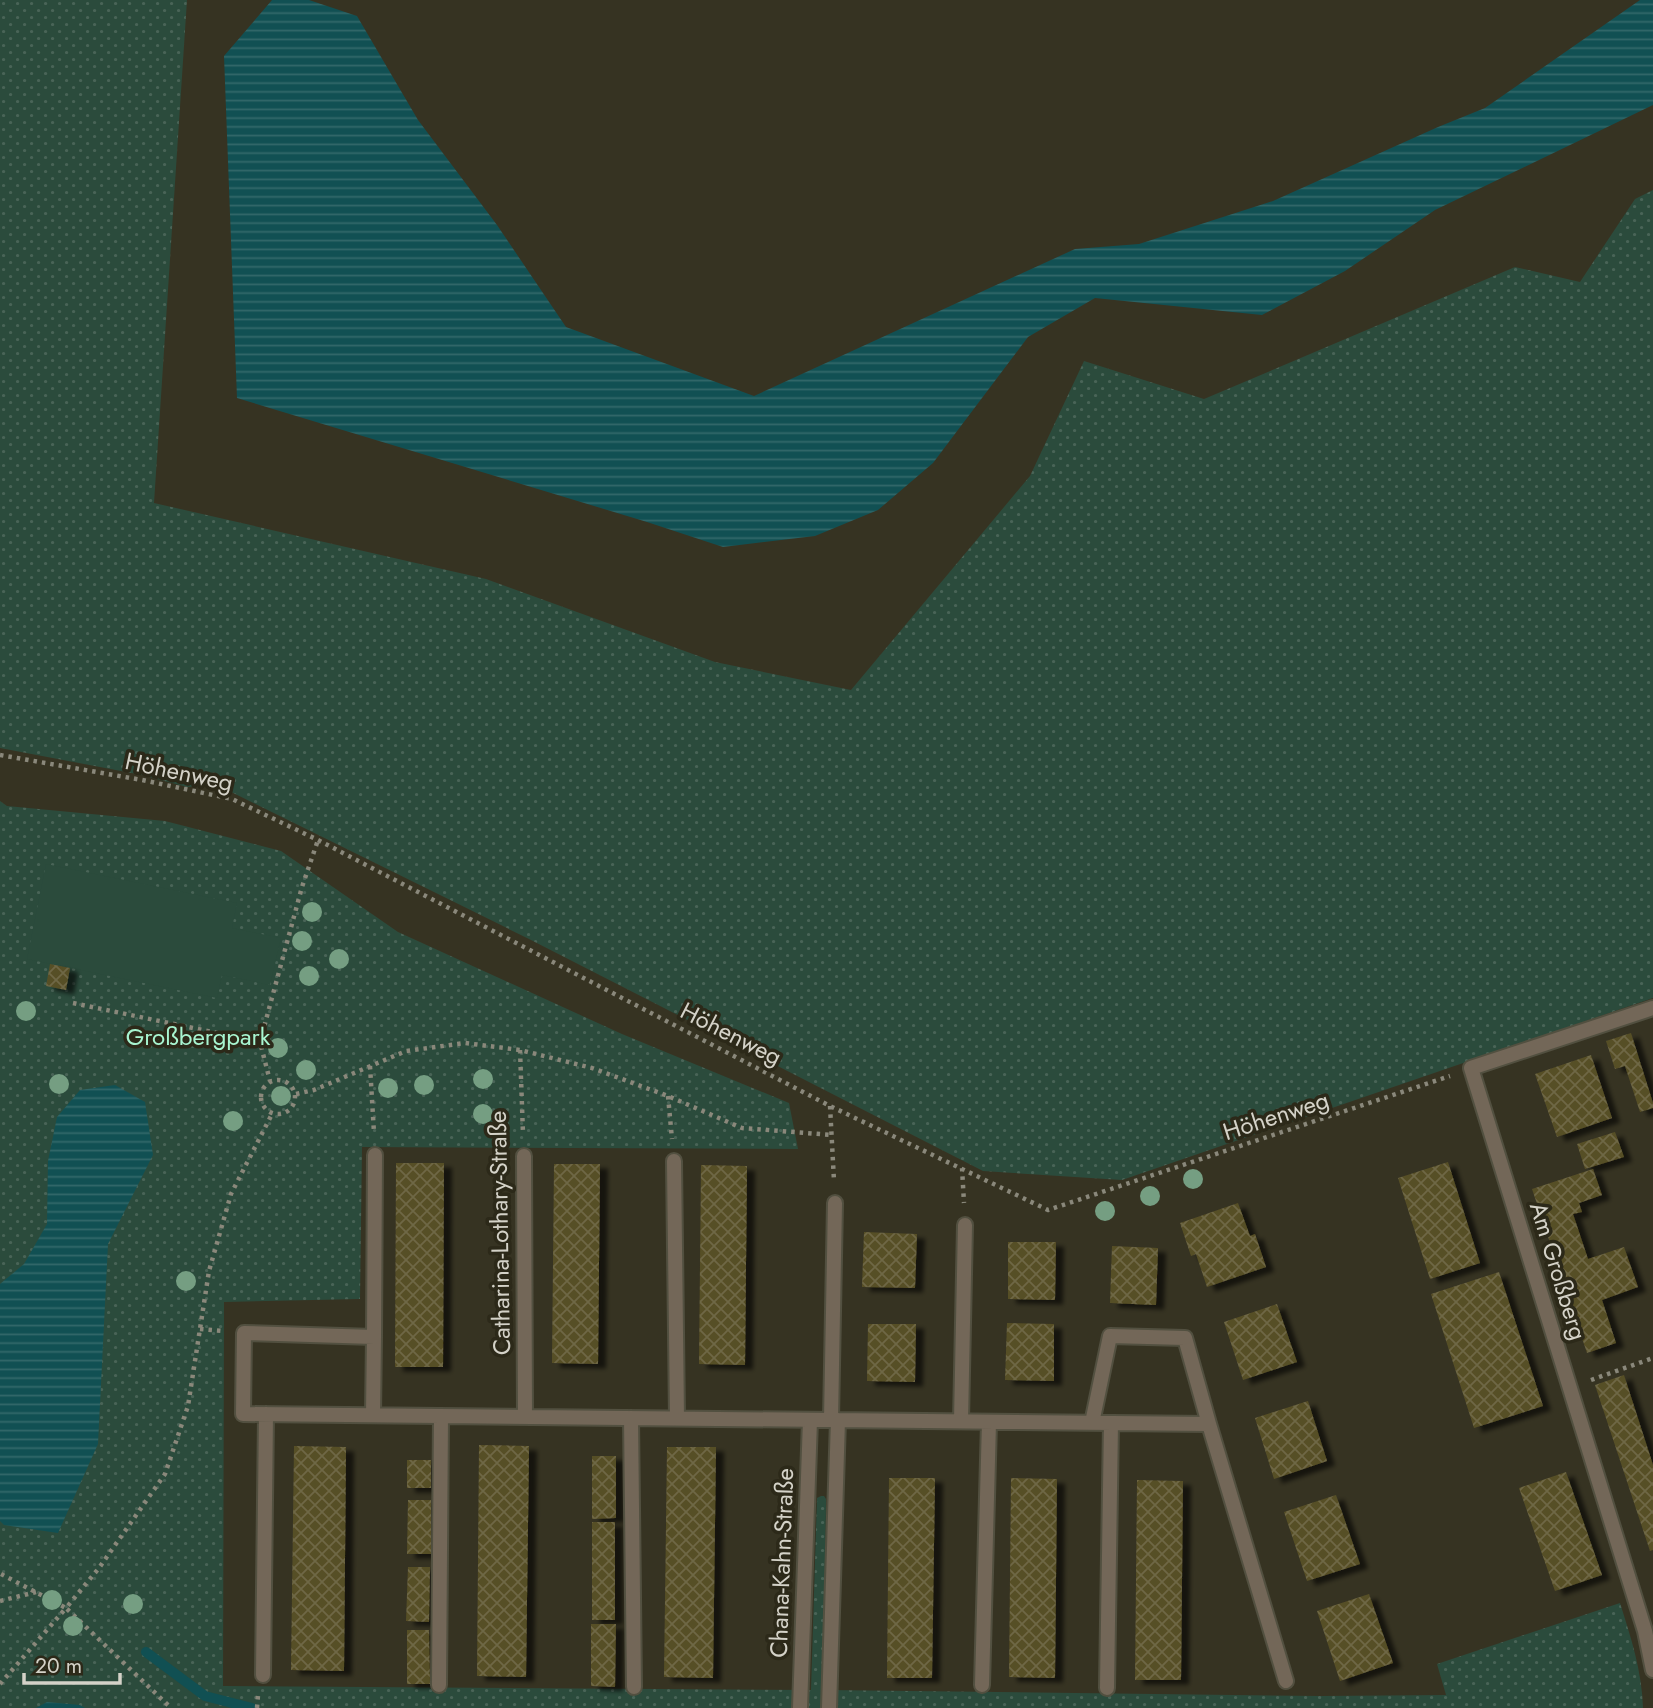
<svg xmlns="http://www.w3.org/2000/svg" width="1653" height="1708" font-family="Jost,sans-serif">
<defs>
<pattern id="grass-dots" width="8" height="8" patternUnits="userSpaceOnUse" patternTransform="scale(1.75)"><rect width="8" height="8" fill="#2b4b3c"/><path d="M2 2h.1M6 6h.1" fill="none" stroke="#496457" stroke-width="1.8" stroke-linecap="round"/></pattern>
<pattern id="water-rules" width="6" height="5" patternUnits="userSpaceOnUse" patternTransform="scale(1.75)"><rect width="6" height="5" fill="#115053"/><path d="M0 2.5h6" fill="none" stroke="#33686a"/></pattern>
<pattern id="building-cross-hatch" width="8" height="8" patternUnits="userSpaceOnUse" patternTransform="scale(1.75)"><rect width="8" height="8" fill="#574f26"/><path d="M0 0l8 8M0 8l8-8" fill="none" stroke="#6e6744"/></pattern>
<filter id="shadow"><feDropShadow dx="8" dy="4.5" stdDeviation="2" flood-color="#0009"/></filter>
</defs>
<rect width="100%" height="100%" fill="#363322"/>
<path fill="url(#grass-dots)" d="M0 0H187L154 503 486 579 715 662 851 690 1030 476 1084 361 1204 399 1515 267 1580 282 1635 199 1653 190V998L1122 1180 983 1171 529 939 217 785 187 787 142 775 0 748Z
M0 801 7 806 165 821 281 851 398 932 622 1034 789 1103 798 1149 362 1147 360 1299 224 1302 223 1686 811 1690 817 1498 821 1496H824L826 1499 824 1690 1321 1696 1446 1695 1437 1664 1620 1603C1631 1638 1642 1671 1643 1708H0Z"/>
<path fill="#2b4b3c" d="M46 864 237 903 232 928 281 938 270 985 222 975 217 998 27 959Z"/>
<path fill="url(#water-rules)" d="M272 0H309L357 16 418 120 497 225 566 327 754 396 1075 249 1139 244 1273 201 1438 127 1485 108 1640 0H1653V105L1435 210 1345 271 1262 315 1095 298 1028 337 933 463 878 510 815 536 723 547 647 522 237 398 224 56Z
M115 1085 145 1102 153 1155 108 1244 98 1444 58 1533 4 1525 0 1521V1284L24 1264 47 1224 48 1161 57 1117 80 1090Z
M47 1702 80 1705 85 1708H36Z"/>
<g fill="none" stroke-linecap="round" stroke-linejoin="round">
<path stroke="#115053" stroke-width="10" d="M146 1652 205 1696 252 1708"/>
</g>
<path fill="url(#building-cross-hatch)" filter="url(#shadow)" d="M50 964 70 968 66 990 46 986Z
M1631 1033 1653 1103V1108L1640 1112 1625 1066 1615 1069 1606 1041Z
M1591 1055 1612 1118 1557 1137 1535 1074Z
M1615 1132 1624 1157 1585 1169 1577 1144Z
M1448 1162 1480 1263 1430 1279 1398 1178Z
M396 1163H444L443 1367H395Z
M554 1164H600L598 1364 552 1363Z
M701 1165 747 1166 745 1365 699 1364Z
M1593 1169 1602 1195 1579 1203 1582 1212 1573 1214 1588 1259 1624 1247 1638 1287 1602 1300 1616 1343 1587 1353 1532 1189Z
M1238 1203 1250 1236 1255 1234 1266 1267 1207 1287 1196 1254 1191 1256 1180 1223Z
M864 1232 917 1234 915 1288 862 1287Z
M1008 1242H1056L1055 1300 1008 1299Z
M1112 1246 1158 1248 1156 1305 1110 1303Z
M1499 1272 1543 1406 1474 1428 1431 1294Z
M1277 1304 1297 1362 1243 1380 1224 1322Z
M1007 1323 1054 1324V1381L1005 1380Z
M868 1324H916L915 1382 867 1381Z
M1624 1375 1653 1465V1550L1650 1551 1595 1385Z
M1308 1401 1327 1461 1274 1479 1255 1418Z
M479 1445 529 1446 526 1677 477 1676Z
M294 1446 346 1447 344 1671 291 1670Z
M667 1447H716L713 1678 664 1677Z
M592 1456H616V1518L592 1519Z
M407 1460H431V1488H407Z
M1566 1472 1602 1575 1555 1591 1519 1488Z
M889 1478H935L932 1678H887Z
M1011 1478 1057 1479 1055 1678 1009 1677Z
M1137 1480 1183 1481 1181 1680H1135Z
M1336 1495 1360 1564 1307 1581 1284 1512Z
M408 1500H431V1554H407Z
M592 1522H615V1620H592Z
M408 1567H430L429 1622 406 1621Z
M1369 1594 1393 1663 1340 1681 1317 1611Z
M591 1624H616L615 1687 591 1686Z
M407 1630H429L430 1684H407Z"/>
<g fill="none" stroke-linecap="round" stroke-linejoin="round">
<defs>
<path id="street" d="M1653 1008 1471 1068 1645 1631 1653 1670
M524 1156 525 1417
M674 1161 677 1418
M374 1337 375 1155
M373 1415 374 1337 244 1333 243 1414C565 1417 887 1420 1209 1424
M631 1418 634 1687
M831 1420 835 1203
M961 1421 965 1225
M1092 1423 1110 1336 1185 1338 1209 1424 1286 1681
M263 1675 266 1414
M439 1685 441 1416
M982 1685 989 1422
M1107 1688 1111 1423
M800 1708 810 1420
M829 1708 838 1420"/>
</defs>
<use href="#street" stroke="#525040" stroke-width="18"/>
<path stroke="#8a887b" stroke-width="4.5" stroke-dasharray="3.5 5" stroke-linecap="butt" d="M0 755 142 780 232 799 318 840 830 1106 1048 1210 1450 1076
M73 1003 260 1042 270 1081
M260 1042 302 887 318 840
M520 1050 523 1134
M370 1066 374 1133
M261 1097a17 17 0 1 1 34 0a17 17 0 1 1-34 0Z
M296 1094 314 1090 406 1051 465 1043 520 1050 592 1068 668 1096 742 1128 832 1135
M668 1096 672 1139
M830 1106 834 1181
M962 1168 964 1203
M200 1329 224 1331
M1591 1380 1653 1358
M1 1574 66 1608 99 1568 165 1474 188 1406 209 1271 231 1194 272 1114
M0 1601 36 1592
M0 1684 66 1608 171 1708
M257 1708 258 1695"/>
<use href="#street" stroke="#736758" stroke-width="14"/>
</g>
<g fill="#759e82">
<circle cx="312" cy="912" r="10"/>
<circle cx="302" cy="941" r="10"/>
<circle cx="339" cy="959" r="10"/>
<circle cx="309" cy="976" r="10"/>
<circle cx="26" cy="1011" r="10"/>
<circle cx="278" cy="1048" r="10"/>
<circle cx="306" cy="1070" r="10"/>
<circle cx="483" cy="1079" r="10"/>
<circle cx="59" cy="1084" r="10"/>
<circle cx="424" cy="1085" r="10"/>
<circle cx="388" cy="1088" r="10"/>
<circle cx="281" cy="1096" r="10"/>
<circle cx="483" cy="1114" r="10"/>
<circle cx="233" cy="1121" r="10"/>
<circle cx="1193" cy="1179" r="10"/>
<circle cx="1150" cy="1196" r="10"/>
<circle cx="1105" cy="1211" r="10"/>
<circle cx="186" cy="1281" r="10"/>
<circle cx="52" cy="1600" r="10"/>
<circle cx="133" cy="1604" r="10"/>
<circle cx="73" cy="1626" r="10"/>
</g>
<g text-anchor="middle" stroke-width="7" stroke-linejoin="round" paint-order="stroke">
<g font-size="24" fill="#d4d2c8" stroke="#2c2919">
<text transform="translate(179 772) rotate(12)" y="8">Höhenweg</text>
<text transform="translate(731 1034) rotate(27)" y="8">Höhenweg</text>
<text transform="translate(1276 1116) rotate(-18)" y="8">Höhenweg</text>
<text transform="translate(500 1233) rotate(-91)" y="8">Catharina-Lothary-Straße</text>
<text transform="translate(1558 1271) rotate(73)" y="8">Am Großberg</text>
<text transform="translate(782 1563) rotate(-88)" y="8">Chana-Kahn-Straße</text>
</g>
<g font-size="24" fill="#a8f5d1" stroke="#2c2919">
<text x="198" y="1045">Großbergpark</text>
</g>
</g>
<path d="M24 1673v10h96v-10" fill="none" stroke="#d4d2c8" stroke-width="3.5"/>
<text x="35" y="1673" font-size="21" fill="#d4d2c8" stroke="#2c2919" stroke-width="5" paint-order="stroke">20 m</text>
</svg>
